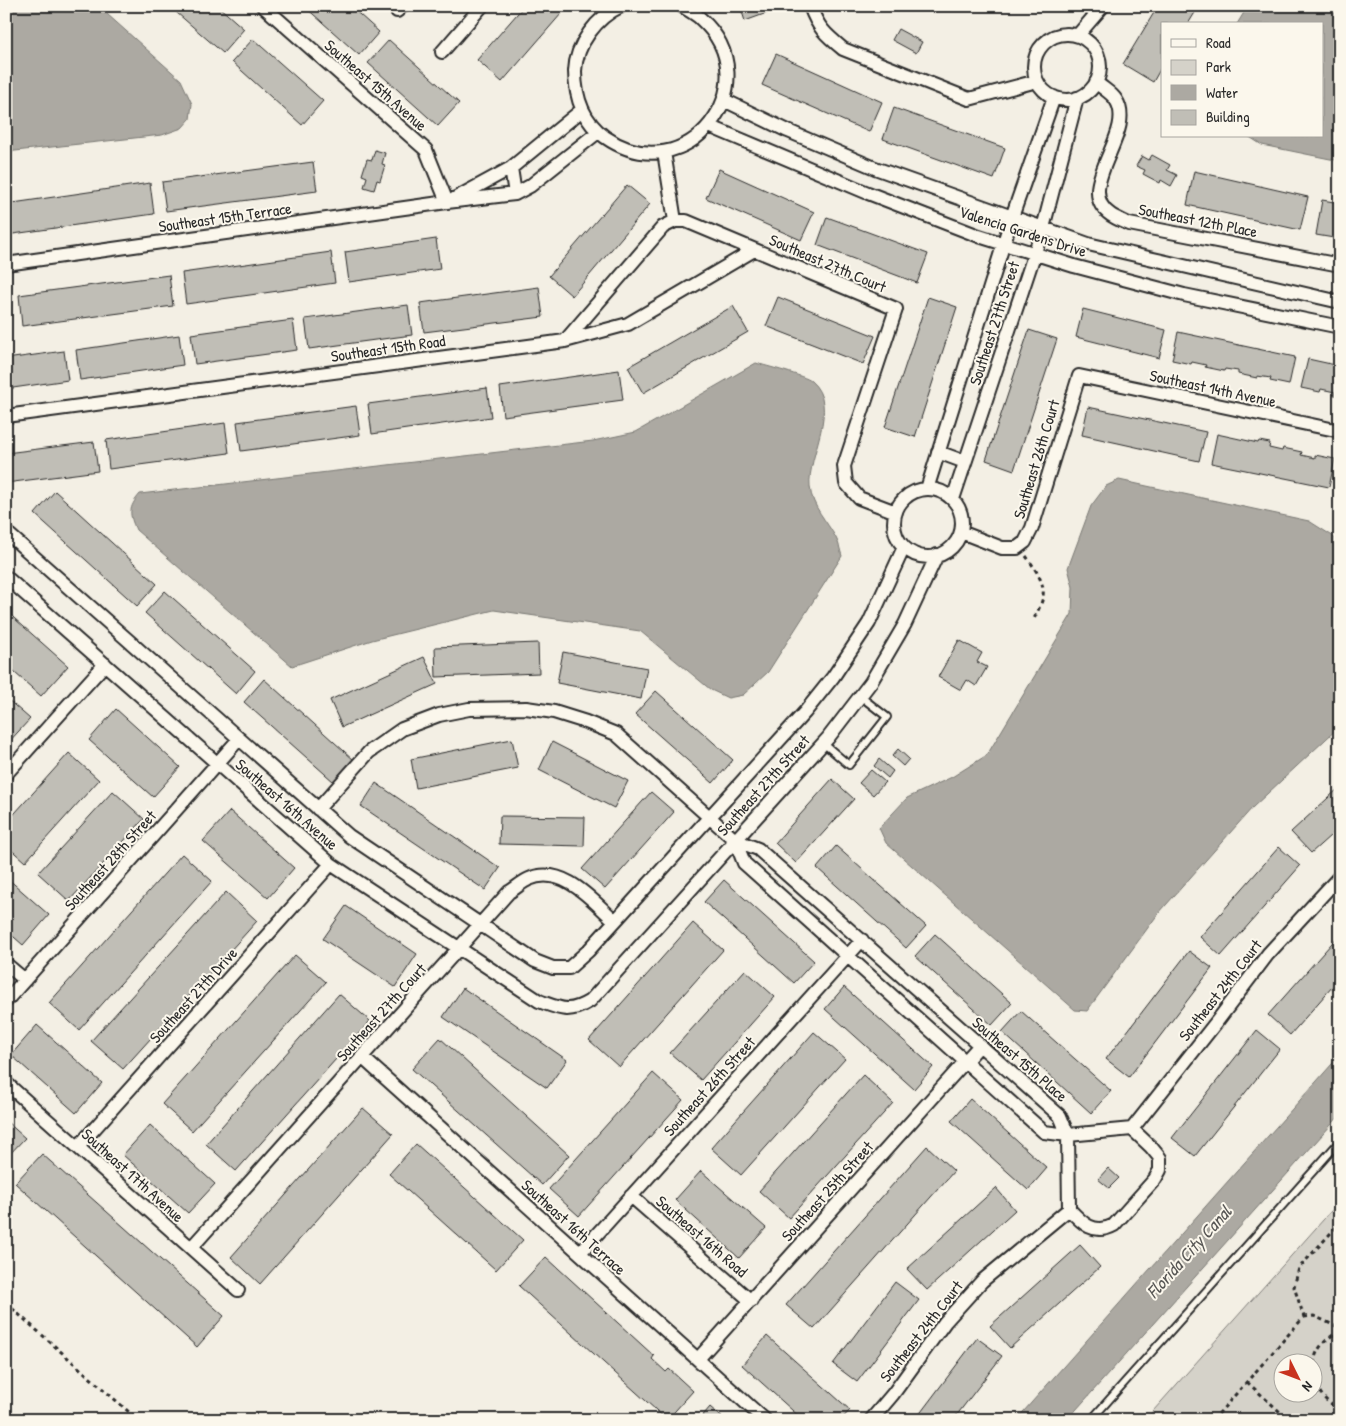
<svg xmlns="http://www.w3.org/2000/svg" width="1346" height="1426" font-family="'Patrick Hand',sans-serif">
<rect width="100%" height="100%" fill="#f3efe4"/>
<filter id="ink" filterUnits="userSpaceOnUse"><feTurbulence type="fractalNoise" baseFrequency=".02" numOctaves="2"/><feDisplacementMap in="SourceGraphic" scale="10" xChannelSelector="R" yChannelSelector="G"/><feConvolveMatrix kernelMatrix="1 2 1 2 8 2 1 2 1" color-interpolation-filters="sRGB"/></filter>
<g filter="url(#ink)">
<path fill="#d5d2c9" stroke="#807e7a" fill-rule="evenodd" d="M1340 1201V1420H1145ZM1284 1364H1314V1394H1284Z"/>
<path fill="#aca9a2" stroke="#787772" d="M6 6H98L181 80 192 104 190 119 182 128 162 135 6 152Z
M1248 6H1340V161L1262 145 1248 136H1322V24H1237Z
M756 363C766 366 805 376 811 381 841 407 807 455 810 487 812 507 827 521 836 538 839 543 840 550 842 556L768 672 743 695 728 698 711 690 640 631 494 610 372 640 292 666 136 530C129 514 128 508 140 494L593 441 636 432Z
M1119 480 1309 521 1331 535 1340 543V726L1253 807 1158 914 1087 1011 1075 1010 886 843 879 828 907 798 952 777 987 755 1072 614 1073 587 1068 568 1091 506 1106 486Z
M1340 1055V1115L1067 1420H1016Z"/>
<path fill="#c0beb6" stroke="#2b2b2b" d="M169 6H218L244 29 223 53Z
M304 6H350L379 32 359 55Z
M524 6H568L502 82 477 60Z
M740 6H776L778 9 745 21Z
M1158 6H1199L1188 24H1162V66L1153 82 1123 64Z
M898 29 922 42 916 53 892 40Z
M253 39 323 101 302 125 232 62Z
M389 40 459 103 438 126 368 63Z
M776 54 882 102 869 132 762 85Z
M894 108 1005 148 994 179 883 139Z
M375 150 385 153 382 164 385 165 380 181 377 180 374 190 364 187 367 177 362 175 367 159 372 160Z
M1152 155 1170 165 1167 170 1177 175 1171 186 1161 180 1160 183 1143 174 1145 170 1136 166 1142 156 1149 160Z
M313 162 317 191 166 211 162 182Z
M719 169 814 212 801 240 706 198Z
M1194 171 1308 197 1300 230 1187 205Z
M150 183 154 214 6 235V204Z
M627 185 650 204 572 296 549 276Z
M1322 200 1340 203V239L1316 235Z
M827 217 928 254 917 283 817 245Z
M436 239 440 269 349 282 345 252Z
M331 252 335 283 186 304 182 273Z
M169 275 173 306 22 326 19 295Z
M539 287 543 317 424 332 420 303Z
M778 297 875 336 863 364 766 326Z
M928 297 957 307 915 437 885 427Z
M408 305 412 335 309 349 305 319Z
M733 306 748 332 643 393 628 367Z
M1083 309 1166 330 1159 358 1076 337Z
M293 320 297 350 195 364 191 334Z
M1029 330 1057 339 1014 470 986 460Z
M1178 332 1295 357 1289 385 1270 381 1271 378 1257 376V378L1238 374V371L1225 369 1224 371 1205 367 1206 365 1192 362 1191 364 1172 360Z
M179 335 183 365 80 380 76 350Z
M64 351 68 380 6 389V359Z
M1308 359 1340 366V396L1334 395 1335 392 1321 389 1320 392 1301 388Z
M619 370 623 400 503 416 500 387Z
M487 388 491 417 372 434 368 404Z
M356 406 360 435 241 451 237 422Z
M1088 407 1206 432 1199 461 1082 435Z
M225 423 229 453 109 469 106 440Z
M1217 434 1258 443 1259 441 1270 443 1269 448 1282 451 1283 448 1302 452 1301 455 1315 458V455L1335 459 1329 487 1211 463Z
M94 442 98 471 6 483V453Z
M55 491 157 584 137 606 35 514Z
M165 591 255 671 236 694 145 613Z
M6 611 68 666 41 696 6 665Z
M959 640 982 653 977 662 987 667 976 686 967 680 961 690 938 677Z
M538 643 539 673 436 677 435 647Z
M563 652 647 668 641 699 557 683Z
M424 657 437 684 342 727 330 700Z
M264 679 354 760 334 782 244 702Z
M656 691 733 760 713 783 635 714Z
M6 698 30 719 6 745Z
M116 709 180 767 153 797 89 740Z
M512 739 518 768 416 788 411 759Z
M552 742 628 781 614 808 539 770Z
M898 749 909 759 903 766 892 756Z
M69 753 99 780 25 862 6 845V823Z
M879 759 893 771 888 778 874 766Z
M871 770 885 782 873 795 859 783Z
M832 779 854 799 796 863 775 843Z
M376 783 500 868 485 890 361 806Z
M1340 787V827L1311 853 1291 832Z
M113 791 144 819 69 901 38 873Z
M651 792 674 812 605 889 582 869Z
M230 811 294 868 268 898 203 841Z
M500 816 585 817 584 846 499 844Z
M836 846 926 926 906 948 817 868Z
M1279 847 1300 866 1221 956 1200 937Z
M182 854 212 881 79 1030 49 1003Z
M6 877 49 915 23 945 6 930Z
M724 880 814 961 794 983 704 902Z
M226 892 257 921 123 1069 91 1041Z
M346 906 417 954 395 987 323 939Z
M693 923 723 950 619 1067 589 1040Z
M935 934 1012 1003 992 1025 915 956Z
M1340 934V978L1290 1035 1268 1015Z
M1189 951 1212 968 1129 1077 1106 1059Z
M295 955 326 982 192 1131 162 1104Z
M745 970 775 997 701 1080 670 1053Z
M844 987 933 1067 914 1089 825 1009Z
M463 988 567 1060 547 1088 443 1017Z
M339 994 370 1021 236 1171 206 1144Z
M1021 1011 1111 1091 1091 1113 1002 1032Z
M37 1025 102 1083 76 1113 11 1055Z
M1257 1030 1280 1049 1195 1156 1172 1138Z
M814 1032 845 1059 741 1175 711 1148Z
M440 1038 569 1155 542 1185 412 1069Z
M653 1073 683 1100 579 1216 549 1189Z
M863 1075 893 1103 789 1218 759 1191Z
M970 1099 1047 1168 1028 1190 951 1121Z
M363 1108 393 1134 260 1284 231 1257Z
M6 1121 25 1138 6 1158Z
M150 1125 215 1184 188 1213 123 1155Z
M416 1144 523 1240 496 1270 389 1174Z
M927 1146 954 1171 814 1329 786 1305Z
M42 1154 224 1316 197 1347 15 1183Z
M1108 1168 1119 1178 1109 1188 1098 1179Z
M701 1171 766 1228 739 1258 675 1200Z
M996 1188 1015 1210 927 1290 907 1269Z
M1080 1245 1100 1267 1010 1348 990 1326Z
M546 1257 654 1356 652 1359 666 1372 669 1369 693 1391 667 1420 519 1286Z
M895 1282 919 1300 857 1382 833 1364Z
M767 1336 850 1410 841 1420H803L742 1365Z
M977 1338 1002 1356 953 1420H915Z
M710 1407 725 1420H699Z"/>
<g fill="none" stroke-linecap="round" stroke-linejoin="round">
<defs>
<path id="service" d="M823 743 849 765 887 717 860 696
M1091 1420 1340 1141"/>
<path id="minor" d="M263 6 426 150 447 202
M621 6C597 17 576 44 575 71 575 97 583 121 605 137 687 194 772 83 701 19 696 14 688 10 682 6
M810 6C818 28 825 34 843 49L969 99 1037 81
M397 11 402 6
M1034 67a33 33 0 1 1 66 0a33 33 0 1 1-66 0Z
M1078 35 1103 6
M442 52 482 6
M1096 82C1102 88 1112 93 1116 100 1138 133 1071 188 1111 215 1117 219 1123 221 1129 224L1340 265
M724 100 788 131 875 168 1088 244 1340 302
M709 126 868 193 979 236 1074 266 1184 295 1340 327
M664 152 675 221
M511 168 515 194
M454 199 511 168 582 110
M6 264 447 202 515 194 530 186 598 132
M565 341 663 227 675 221H686L896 309 844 466 846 483 859 498 896 512
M6 416 565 341 628 324 754 250
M938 452 965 462
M927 489 1012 217 1054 97
M894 523a34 34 0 1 1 68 0a34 34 0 1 1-68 0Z
M953 499 1043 228 1077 98
M6 532 349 836 535 961 553 968H569L588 951 805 712 833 677 869 623 904 547
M961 532 1002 548H1017L1025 542 1032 528 1079 376 1340 431
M6 577 331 864 539 1001C561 1009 569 1014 590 1001L828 738 871 682 905 624 937 555
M6 774 105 664
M318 809 369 752 402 729 439 715 469 709 526 708 554 712 586 722 616 734 735 840 758 849 1060 1116 1068 1135 1044 1132 744 863 735 840
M6 964 25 980
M6 1001 239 739
M362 1057 765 1420
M6 1083 238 1290
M1132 1129 1218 1020 1268 954 1340 876
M1132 1129 1151 1147 1160 1158V1170L1155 1179 1114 1225C1094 1236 1082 1223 1069 1209L1068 1135Z
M78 1147 331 864
M631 1196 751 1301
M191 1248 509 892C516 888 522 882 529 879 563 864 593 901 615 921
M580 1253 862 940
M698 1359 980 1045
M871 1420 893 1394 945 1322 982 1281 1069 1209"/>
</defs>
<use href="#service" stroke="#2b2b2b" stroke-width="10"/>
<use href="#minor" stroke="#2b2b2b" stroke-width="16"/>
<path stroke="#2b2b2b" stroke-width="3" stroke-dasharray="4 4" stroke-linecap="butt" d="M1026 556C1034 567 1045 582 1043 596 1042 604 1037 612 1034 619
M6 1303 138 1420
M1304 1317 1314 1316 1340 1328
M1314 1364C1315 1348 1327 1338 1340 1331
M1314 1377C1318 1392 1325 1403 1340 1409
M1247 1382 1289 1420
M1213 1420 1304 1317 1294 1287 1299 1268 1340 1223"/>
<use href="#service" stroke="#fbf7ec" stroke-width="6"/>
<use href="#minor" stroke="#fbf7ec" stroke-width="12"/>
</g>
</g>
<g text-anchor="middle" stroke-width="4" stroke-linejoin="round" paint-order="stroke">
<g font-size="16" fill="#2b2b2b" stroke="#fbf7ec">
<text transform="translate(376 85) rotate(41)" y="6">Southeast 15th Avenue</text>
<text transform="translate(225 217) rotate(-8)" y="6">Southeast 15th Terrace</text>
<text transform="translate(1198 220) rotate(11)" y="6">Southeast 12th Place</text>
<text transform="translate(1023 231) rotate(18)" y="6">Valencia Gardens Drive</text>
<text transform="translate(828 263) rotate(23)" y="6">Southeast 27th Court</text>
<text transform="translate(994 323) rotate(-72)" y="6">Southeast 27th Street</text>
<text transform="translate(388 348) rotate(-8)" y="6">Southeast 15th Road</text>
<text transform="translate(1213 388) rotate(12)" y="6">Southeast 14th Avenue</text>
<text transform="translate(1036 459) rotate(-73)" y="6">Southeast 26th Court</text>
<text transform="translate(763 785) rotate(-48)" y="6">Southeast 27th Street</text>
<text transform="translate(287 804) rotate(41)" y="6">Southeast 16th Avenue</text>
<text transform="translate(110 860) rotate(-48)" y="6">Southeast 28th Street</text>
<text transform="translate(1220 990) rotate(-52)" y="6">Southeast 24th Court</text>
<text transform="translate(193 995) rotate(-48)" y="6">Southeast 27th Drive</text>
<text transform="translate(381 1012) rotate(-48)" y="6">Southeast 27th Court</text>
<text transform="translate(1020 1059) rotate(41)" y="6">Southeast 15th Place</text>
<text transform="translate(709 1086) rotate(-48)" y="6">Southeast 26th Street</text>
<text transform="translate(133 1175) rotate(42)" y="6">Southeast 17th Avenue</text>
<text transform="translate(827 1191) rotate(-48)" y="6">Southeast 25th Street</text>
<text transform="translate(574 1227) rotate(42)" y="6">Southeast 16th Terrace</text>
<text transform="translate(702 1236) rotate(41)" y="6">Southeast 16th Road</text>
<text transform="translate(921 1331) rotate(-52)" y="6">Southeast 24th Court</text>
</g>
<g font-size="18" font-style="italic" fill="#585755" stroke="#fbf7ec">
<text transform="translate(1189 1252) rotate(-48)" y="6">Florida City Canal</text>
</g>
</g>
<rect width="1346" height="1426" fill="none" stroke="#fbf7ec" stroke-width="25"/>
<rect x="12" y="12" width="1321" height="1401" fill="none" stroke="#2b2b2b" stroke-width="2" filter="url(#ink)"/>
<rect x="1161" y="22" width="162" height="115" fill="#fbf7ec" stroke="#a8a59f"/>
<rect x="1171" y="39" width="25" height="8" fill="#fbf7ec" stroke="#a8a59f"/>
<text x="1206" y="48" font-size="15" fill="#2b2b2b">Road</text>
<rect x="1171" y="60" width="25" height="15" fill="#d5d2c9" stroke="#a8a59f"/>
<text x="1206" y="72" font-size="15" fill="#2b2b2b">Park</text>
<rect x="1171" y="85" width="25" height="15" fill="#aca9a2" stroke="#a8a59f"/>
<text x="1206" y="98" font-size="15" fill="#2b2b2b">Water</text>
<rect x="1171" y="110" width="25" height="15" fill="#c0beb6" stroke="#a8a59f"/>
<text x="1206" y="122" font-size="15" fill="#2b2b2b">Building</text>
<g transform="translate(1298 1378) rotate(132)"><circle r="24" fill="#fbf7ec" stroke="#a8a59f"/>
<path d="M0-4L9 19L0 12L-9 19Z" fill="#c8321e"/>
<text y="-8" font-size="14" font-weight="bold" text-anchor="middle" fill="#2b2b2b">N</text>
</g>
</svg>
